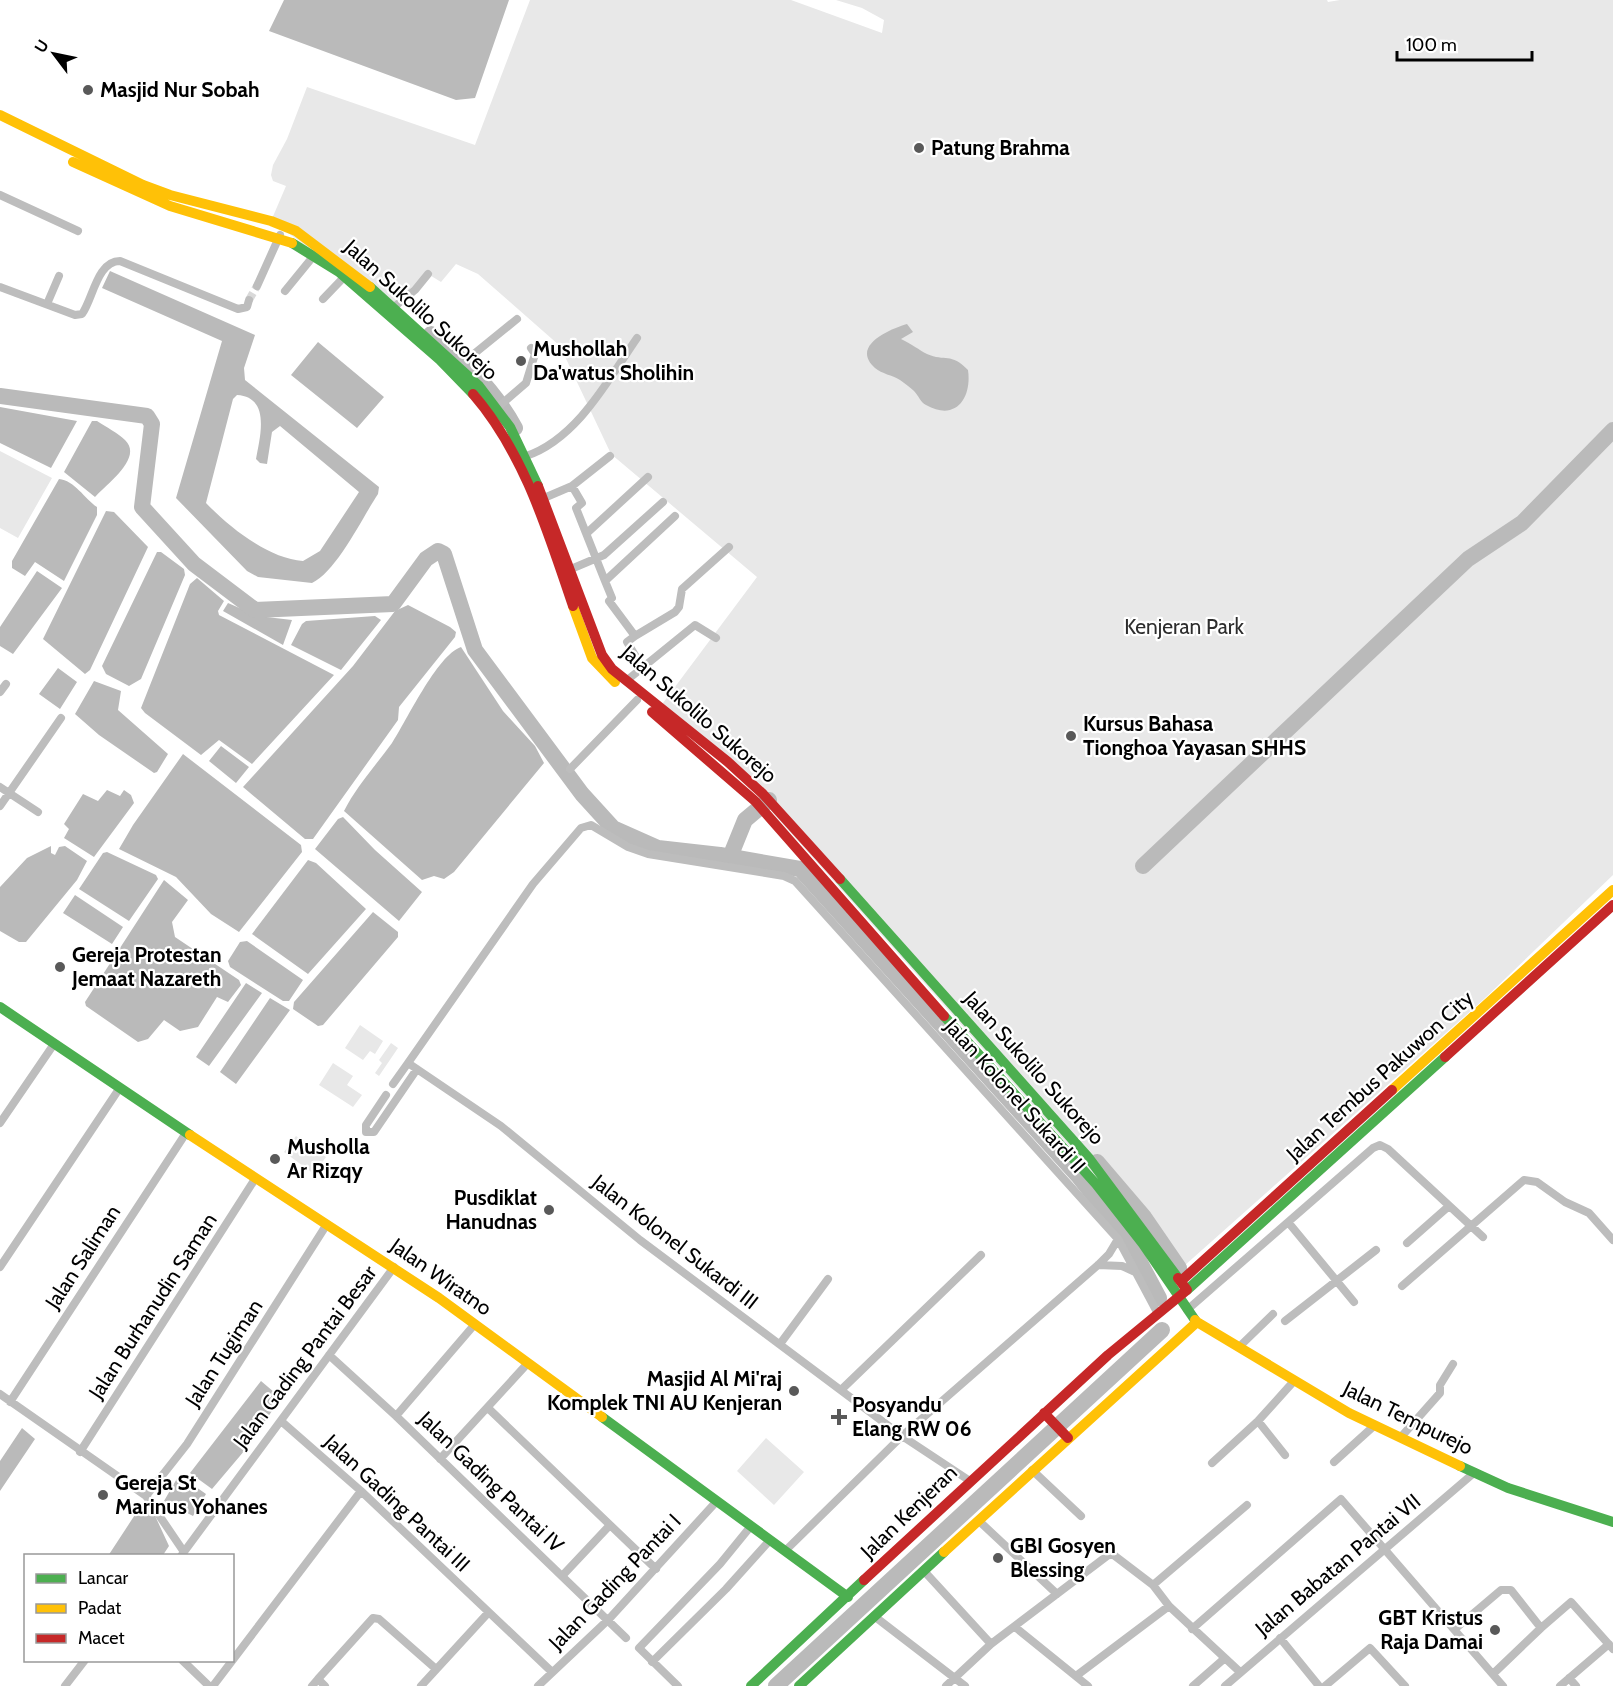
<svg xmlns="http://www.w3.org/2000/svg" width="1613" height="1686" font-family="Cabin,sans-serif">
<rect width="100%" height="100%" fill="#fff"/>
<path fill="#e8e8e8" d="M530 0H791L882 33 884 20 862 8 836 0H1327L1328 2 1340 0H1613V875L1483 1000 1175 1274 1135 1220 725 759 660 707 757 577 611 454 560 346 478 274 456 264 441 282 428 274 394 307 271 221 286 186 273 181 271 175 273 165 287 139 307 87 475 145Z
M0 451 52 478 18 538 0 528Z
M360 1025 383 1041 375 1054 370 1051 363 1060 345 1048Z
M391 1043 398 1048 379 1076 375 1073 382 1063 379 1060Z
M333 1063 353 1076 347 1085 362 1095 353 1107 319 1085Z
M296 1136 326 1157 314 1174 284 1152Z
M766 1438 804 1472 774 1505 737 1471Z"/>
<path fill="#bababa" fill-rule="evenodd" d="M284 0H509L475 98 456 100 269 31Z
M110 271 255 335 244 368 245 380 379 487 378 494C362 518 337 571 312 583L258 577 247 571 176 498 222 341 102 288ZM237 395C271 397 260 437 256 459L260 463 267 464 272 432 280 426 359 492 320 551 303 561C269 559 229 527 206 503L233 399Z
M907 324 913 332 901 339C912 344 919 350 927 354 945 362 951 352 968 370 972 398 956 422 926 405 920 402 919 396 914 391 910 387 905 384 900 380 892 375 882 374 875 368 850 346 890 329 907 324Z
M318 342 384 397 357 428 291 375Z
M0 407 77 421 51 468 0 443Z
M92 421H97C106 427 118 433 125 440 144 458 105 485 95 497L64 472Z
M59 479C74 480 85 499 97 507V515L64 581 35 562 25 576 12 568V561Z
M106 511 114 512 148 547 90 670 85 674 43 639Z
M157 552H161L184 569 185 575 141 679 129 686 106 674 102 666Z
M37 571 62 588 13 654 0 646V627Z
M197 578 224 601 218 611 219 615 334 675 252 764 219 740 201 755 145 713 141 708 190 584Z
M228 603 258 616 292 620 283 645 223 611Z
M408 605 450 627 456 632 455 637 399 707 398 720 313 839H305L243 787 353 666 395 611Z
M375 616 381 620 341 670 291 645 302 624 306 621Z
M461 647 503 711 535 746 544 763 454 872 444 879 434 876 422 880 344 811C356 787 376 765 392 743 406 722 437 655 461 647Z
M58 668 77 682 60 709 39 694Z
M94 681 121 691 118 710 168 754 157 772 154 773 99 735 75 714Z
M221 746 249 767 236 783 209 761Z
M183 754 301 845 302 852 239 932 211 914 176 877 119 849 133 825Z
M107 790 120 796 124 790 131 795 134 803 94 857 64 838 69 829 64 824 83 794 98 801Z
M343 817 375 850 422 892 399 921 315 849 338 819Z
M65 846 87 861 77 880 26 942H19L0 931V887L27 858 51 846V853L55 855 59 847Z
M107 852 156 875 158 879 129 921 79 889 103 853Z
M308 860 316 863 366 909 308 974 252 934Z
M164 880 188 900 172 922 175 937 239 980 241 985 228 1002 217 997 198 1027 180 1031 164 1020 148 1039 138 1042 86 1006 85 1002Z
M75 895 123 927 112 944 63 913Z
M373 912 398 932V937L323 1025 318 1026 293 1009 294 1002Z
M247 941 303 980 289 1001H283L230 967 228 961 240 942Z
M246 983 262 993 209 1066 196 1057Z
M270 998 290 1010 236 1084 220 1072Z
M261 1381 281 1398 245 1450 212 1489 190 1473Z
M22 1428 35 1439 0 1491V1461Z
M179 1475 206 1494 193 1516 164 1501Z
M144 1501 151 1507 169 1546 163 1555 108 1556Z"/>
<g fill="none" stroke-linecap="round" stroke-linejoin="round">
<path stroke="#bababa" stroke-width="16" d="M431 334C464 360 495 391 515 428
M0 396 147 416 152 424 142 507 194 564 255 610 393 604 426 559 438 551 444 554 475 650 582 794 613 828 658 848 720 855 800 869 1079 1177 1126 1236 1159 1298
M730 857 745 820 769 800
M1143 866 1468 559 1522 523 1613 430
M1097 1162 1144 1217 1179 1268
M776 1686 1162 1330"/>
<path stroke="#d9d9d9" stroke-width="8" stroke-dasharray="8 4" stroke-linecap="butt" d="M249 300 257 286"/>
<path stroke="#bdbdbd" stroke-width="8" d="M0 195 78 231
M257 286 280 235
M0 287 75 315 82 314C93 299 97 261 120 261L238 309 247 307 249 300
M285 291 316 253
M323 299 347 274
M47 304 59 276
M394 307 415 290 428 274
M459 366 517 319
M497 408 526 383 535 354 531 348
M526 456C577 439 608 380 637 338
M572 486 582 503 576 508 605 581
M544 498 572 486 610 456
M587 533 648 477
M571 569 604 555 663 502
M635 636 675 612 679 607 682 589 729 547
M643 668 627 642 635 636 609 601 612 598 605 581 675 516
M626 681 695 625 716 638
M0 692 6 684
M570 769 637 700
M0 787 38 812
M0 806 61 718
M393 1084 408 1063
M386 1095 366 1125V1132H374L417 1069
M0 1123 54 1044
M1288 1222 1354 1302
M1407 1243 1449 1206
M1098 1265 1122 1266 1133 1271
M0 1267 119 1089
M1402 1286 1524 1180 1537 1182 1565 1202 1589 1213 1613 1240
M1187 1310 1373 1148 1380 1145 1388 1149 1483 1237
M1285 1321 1376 1250
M780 1344 828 1279
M1239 1347 1273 1314
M329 1355 396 1416 626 1638
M841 1390 981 1255
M0 1394 146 1496 184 1552
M10 1402 186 1133
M489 1409 656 1569
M396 1416 475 1324
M281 1421 361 1491 552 1672
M1258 1421 1285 1455
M1401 1437 1440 1393V1385L1453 1364
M80 1452 255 1179
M440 1459 527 1364
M1334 1462 1375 1425
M1212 1463 1258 1421 1294 1381
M1032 1470 1081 1516
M970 1481 902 1436 640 1240 501 1126 408 1063 533 884 581 828 591 825 628 847 648 854 784 876 795 881 1118 1239 1157 1312
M146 1496 187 1444 327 1224
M979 1521 1057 1594
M785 1551 902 1436 1098 1265 1109 1254 1118 1239
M181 1556 394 1267
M924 1571 991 1644
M563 1575 610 1525
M1153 1585 1247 1505
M874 1616 965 1686
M1015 1627 1088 1686
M1541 1628 1571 1602 1613 1649
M1192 1629 1341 1499 1503 1686
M1455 1629 1501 1590H1511L1541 1628 1494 1673
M1280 1638 1319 1686
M182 1660 209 1686
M652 1662 726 1589 770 1540
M1076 1676 1169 1606
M1569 1678 1576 1686
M318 1679 373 1618 379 1619 436 1669
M65 1686 85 1660
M213 1686 361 1491
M312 1686 318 1679 325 1686
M421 1686 488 1613
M538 1686 609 1619 716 1502
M678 1686 639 1648 720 1564 751 1526
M946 1686 991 1644 1111 1553 1153 1585 1169 1606 1240 1672
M1193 1686 1225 1658
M1225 1686 1475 1472
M1325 1686 1370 1648 1405 1686
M1560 1686 1609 1644"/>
<path stroke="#4caf50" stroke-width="10" d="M292 243 339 272 440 360 473 394
M370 287 479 386 510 427 538 486
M840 879 1088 1157 1178 1278
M0 1007 190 1135
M944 1016 1096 1184 1143 1244 1195 1320
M1187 1290 1445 1057
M602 1417 848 1597
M1460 1466 1508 1488 1613 1522
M751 1686 864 1580
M799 1686 944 1552"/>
<path stroke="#ffc107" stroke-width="10" d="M0 115 143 185 170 195 271 221 296 231 370 287
M73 162 170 206 292 243
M573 606 592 658 615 682
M1392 1090 1613 890
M190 1135 439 1298 602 1417
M1197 1322 1349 1413 1460 1466
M944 1552 1197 1322 1195 1320"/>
<path stroke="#c62828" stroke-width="10" d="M473 394C525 454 548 533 573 606
M538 486 602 655 612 669 728 762 763 794 840 879
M652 712 755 801 944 1016
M1445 1057 1613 905
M1181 1281 1392 1090
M1044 1413 1068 1438
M864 1580 1108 1355 1187 1290 1178 1278"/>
</g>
<g fill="#595959" stroke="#fff" stroke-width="2">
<circle cx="88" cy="90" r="6"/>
<circle cx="919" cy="148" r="6"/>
<circle cx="521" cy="361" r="6"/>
<circle cx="1071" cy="736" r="6"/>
<circle cx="60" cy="967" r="6"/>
<circle cx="275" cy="1159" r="6"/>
<circle cx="549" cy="1210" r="6"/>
<circle cx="794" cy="1391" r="6"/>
<path d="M836 1408h6v6h6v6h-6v6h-6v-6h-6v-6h6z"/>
<circle cx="103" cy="1495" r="6"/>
<circle cx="998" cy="1558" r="6"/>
<circle cx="1495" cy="1630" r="6"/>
</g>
<g text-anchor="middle" stroke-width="4.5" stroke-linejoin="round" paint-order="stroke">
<g font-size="21" font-weight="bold" fill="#000" stroke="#fff" text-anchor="start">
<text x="100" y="97">Masjid Nur Sobah</text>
<text x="931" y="155">Patung Brahma</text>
<text x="533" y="356">Mushollah<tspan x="533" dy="24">Da'watus Sholihin</tspan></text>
<text x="1083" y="731">Kursus Bahasa<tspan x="1083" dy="24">Tionghoa Yayasan SHHS</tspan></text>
<text x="72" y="962">Gereja Protestan<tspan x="72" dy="24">Jemaat Nazareth</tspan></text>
<text x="287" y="1154">Musholla<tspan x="287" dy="24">Ar Rizqy</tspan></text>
<text x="537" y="1205" text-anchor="end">Pusdiklat<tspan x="537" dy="24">Hanudnas</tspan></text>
<text x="782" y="1386" text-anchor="end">Masjid Al Mi'raj<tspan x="782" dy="24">Komplek TNI AU Kenjeran</tspan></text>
<text x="852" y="1412">Posyandu<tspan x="852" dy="24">Elang RW 06</tspan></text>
<text x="115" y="1490">Gereja St<tspan x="115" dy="24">Marinus Yohanes</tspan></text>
<text x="1010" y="1553">GBI Gosyen<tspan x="1010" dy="24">Blessing</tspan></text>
<text x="1483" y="1625" text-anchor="end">GBT Kristus<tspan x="1483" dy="24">Raja Damai</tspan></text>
</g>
<g font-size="21" fill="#000" stroke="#fff">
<text transform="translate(421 310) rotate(42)" y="7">Jalan Sukolilo Sukorejo</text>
<text transform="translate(699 714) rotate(41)" y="7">Jalan Sukolilo Sukorejo</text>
<text transform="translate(1034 1068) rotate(48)" y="7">Jalan Sukolilo Sukorejo</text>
<text transform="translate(1380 1076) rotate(-42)" y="7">Jalan Tembus Pakuwon City</text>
<text transform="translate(1015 1096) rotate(48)" y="7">Jalan Kolonel Sukardi II</text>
<text transform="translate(675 1242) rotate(38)" y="7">Jalan Kolonel Sukardi III</text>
<text transform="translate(83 1257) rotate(-57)" y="7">Jalan Saliman</text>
<text transform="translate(441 1277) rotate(35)" y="7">Jalan Wiratno</text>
<text transform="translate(153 1306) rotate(-57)" y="7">Jalan Burhanudin Saman</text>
<text transform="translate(224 1353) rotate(-57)" y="7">Jalan Tugiman</text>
<text transform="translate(305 1357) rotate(-53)" y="7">Jalan Gading Pantai Besar</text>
<text transform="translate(1408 1418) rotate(26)" y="7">Jalan Tempurejo</text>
<text transform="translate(491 1482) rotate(44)" y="7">Jalan Gading Pantai IV</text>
<text transform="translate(397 1503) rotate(43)" y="7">Jalan Gading Pantai III</text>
<text transform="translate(909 1512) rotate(-44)" y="7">Jalan Kenjeran</text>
<text transform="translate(1338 1565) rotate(-40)" y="7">Jalan Babatan Pantai VII</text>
<text transform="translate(615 1582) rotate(-46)" y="7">Jalan Gading Pantai I</text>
</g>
<g font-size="21" fill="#2d2d2d" stroke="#fff">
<text x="1184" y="634">Kenjeran Park</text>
</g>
</g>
<rect x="24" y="1554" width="210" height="108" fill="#ffffff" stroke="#999999" stroke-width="1.5"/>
<rect x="36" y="1574" width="30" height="9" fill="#4caf50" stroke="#999999" stroke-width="1.5"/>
<text x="78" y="1584" font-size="18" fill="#000000">Lancar</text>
<rect x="36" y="1604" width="30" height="9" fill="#ffc107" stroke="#999999" stroke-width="1.5"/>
<text x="78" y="1614" font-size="18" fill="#000000">Padat</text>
<rect x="36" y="1634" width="30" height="9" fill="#c62828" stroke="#999999" stroke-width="1.5"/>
<text x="78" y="1644" font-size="18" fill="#000000">Macet</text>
<g transform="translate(54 54) rotate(302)" stroke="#ffffff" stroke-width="4.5" paint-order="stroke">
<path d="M0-4.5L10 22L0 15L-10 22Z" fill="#000000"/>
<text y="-9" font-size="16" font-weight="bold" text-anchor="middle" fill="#000000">U</text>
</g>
<path d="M1397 51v9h135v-9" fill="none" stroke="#000000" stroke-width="3"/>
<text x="1406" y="51" font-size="18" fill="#000000" stroke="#ffffff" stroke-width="4.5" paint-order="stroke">100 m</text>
</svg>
